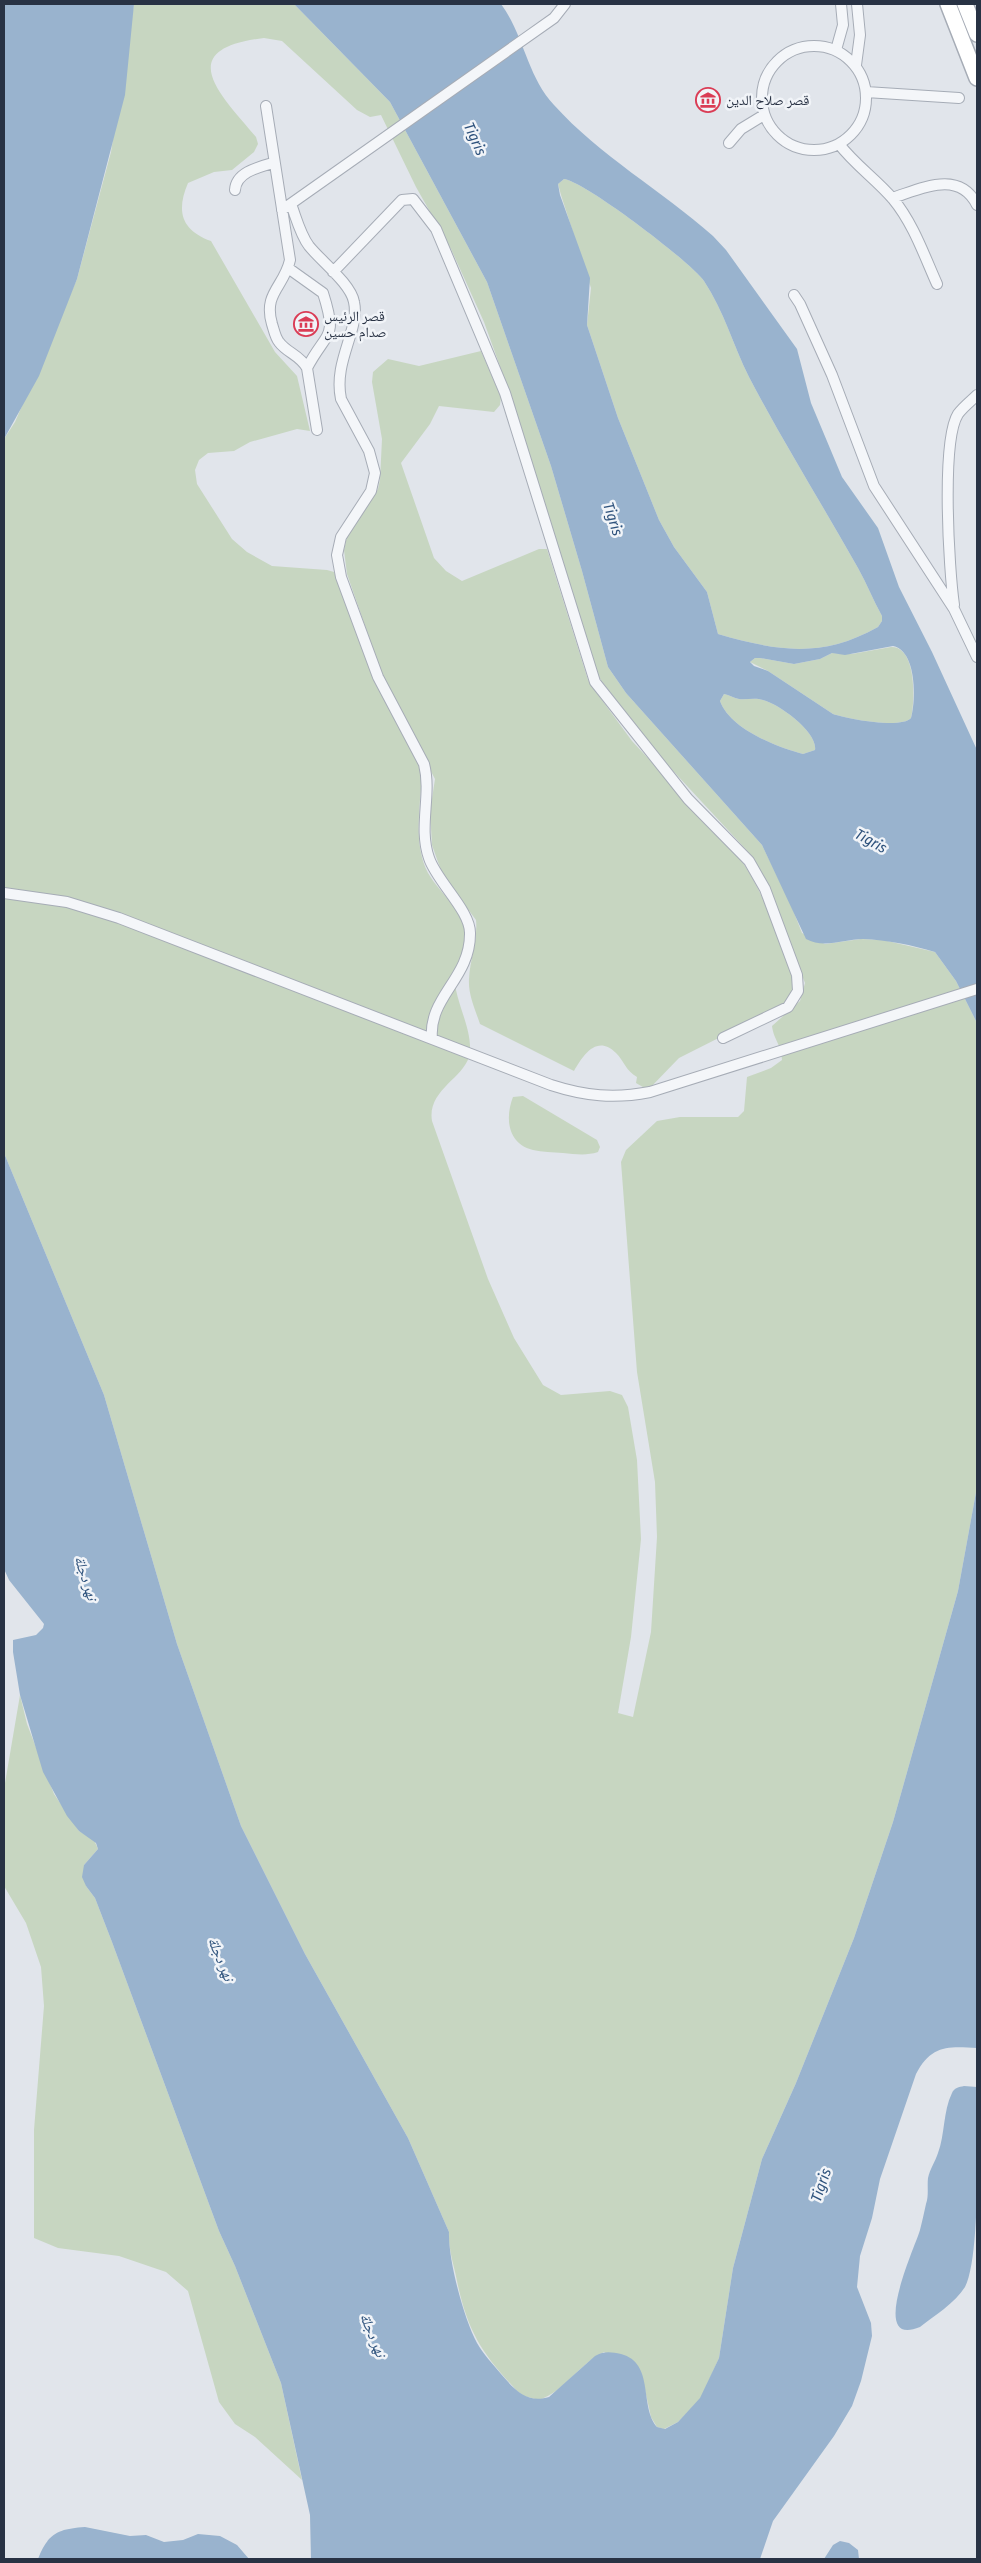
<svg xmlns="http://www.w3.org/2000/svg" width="981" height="2563" font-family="'Fira Sans Condensed','Noto Naskh Arabic',sans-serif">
<rect width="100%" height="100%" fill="#e1e5eb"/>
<path fill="#c7d6c1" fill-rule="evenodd" d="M134 4H294L390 102 487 282 551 466 582 571 608 667 626 693 762 845 791 905 802 933 825 944 861 939 883 940 935 952 956 981 977 1023V1487L958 1591 893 1822 854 1938 796 2083 762 2159 733 2268 719 2358 701 2398 678 2422 664 2429 657 2427 651 2417 641 2372 604 2352C579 2364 565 2391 539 2400L524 2396 517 2391C482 2353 468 2333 457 2281 454 2265 448 2249 449 2232L408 2138 305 1954 241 1826 177 1644 104 1395 4 1153V439L15 422 77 279 111 152ZM264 38 282 41 357 110 370 117 381 115 416 187 451 249 484 322 510 394 597 675 663 760 752 856 762 873 805 983 800 1001 772 1026C774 1041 781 1043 782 1060L771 1068 747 1077 744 1111 738 1117H680L657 1121 626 1150 621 1162 637 1372 655 1482 657 1537 651 1632 633 1717 618 1713 631 1637 641 1539 637 1460 628 1407 622 1395 610 1391 561 1395 543 1385 514 1338 488 1279 432 1121C427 1091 462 1079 469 1057 474 1037 460 1010 456 990 454 974 465 954 466 938 467 913 440 894 428 873 413 844 420 807 422 776L421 768 379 690 334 572 327 570 272 566 247 552 232 539 197 484 195 470 199 460 208 453 234 451 250 442 297 429 310 431 297 376 275 352 211 241C181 230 176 211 188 183L214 172 232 170 254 152 258 144 256 137C221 95 171 49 264 38Z
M564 179C584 181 691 262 704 281 724 311 733 345 749 377 783 442 822 504 858 568 867 584 873 600 882 616V621L878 627C821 659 777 651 718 634L707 592 674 547 659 520 618 418 587 325 591 288 561 195 558 184Z
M481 351 501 397 500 405 494 412 439 406 430 424 401 463 434 558 446 571 462 581 539 549H547L588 680 596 692 632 741 737 854C765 893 777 933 793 978L794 991 786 1004 679 1058 648 1090 636 1083 637 1077C626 1071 624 1061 616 1053 597 1034 583 1055 574 1071L480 1024C475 1009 468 994 469 979 470 959 478 940 476 920L444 877 438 862 432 845 430 812 435 779 385 683 347 574 344 550 347 536 378 489 380 480 382 439 372 382 373 372 388 359 419 366Z
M891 647C917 646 915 702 911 718 902 729 847 719 833 714L768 671 750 662 755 658H760L794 664 820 659 832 653 852 654Z
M724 694C729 695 734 698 739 699 747 700 755 697 763 700 779 704 818 732 815 750L803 754C777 747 730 729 720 701Z
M523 1096 597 1140 600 1147 598 1152C586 1156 575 1154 563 1153 553 1152 542 1152 533 1150 507 1144 505 1117 513 1097Z
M20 1695 27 1724 54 1794 79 1831 94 1840 98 1849 84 1865 86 1886 95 1898 112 1942 219 2231 235 2266 281 2383 302 2480 255 2437 235 2424 219 2402 188 2291 166 2272 119 2256 58 2248 34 2238V2130L44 2006 41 1967 26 1923 4 1886V1789Z"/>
<path fill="#99b3ce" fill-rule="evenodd" d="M4 4H134L125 95 77 279 39 376 4 439Z
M294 4H501C524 35 527 76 554 105 600 156 661 190 713 236L726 250 797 349 811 403 842 477 878 528 899 587 932 652 977 750V1023L956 981 935 952C912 945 887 940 863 939 844 939 824 949 806 939L762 845 626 693 608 667 582 571 551 466 487 282 390 102ZM564 179C584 181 691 262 704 281 724 311 733 345 749 377 783 442 822 504 858 568 867 584 873 600 882 616V621L878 627C821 659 777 651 718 634L707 592 674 547 659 520 618 418 587 325 590 278 560 195 558 184ZM893 646C917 651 916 700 911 718 902 729 847 719 833 714L768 671 754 666 750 662 755 658H760L794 664 820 659 832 653 845 655ZM724 694C729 695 734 698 739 699 747 700 755 697 763 700 779 704 818 732 815 750L803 754C777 747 730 729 720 701Z
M4 1153 104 1395 177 1644 241 1826 305 1954 408 2138 449 2232C448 2260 464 2319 477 2343 483 2354 493 2364 501 2374 514 2389 527 2404 549 2397L595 2356C604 2351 611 2352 621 2354 655 2363 639 2406 657 2427L665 2429 678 2422 700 2398 719 2358 733 2268 762 2159 796 2083 854 1938 893 1822 958 1591 977 1487V2048C948 2046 931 2045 916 2074L880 2179 872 2218 860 2256 857 2287 871 2323 872 2336 861 2381 852 2406 834 2436 773 2521 760 2559H311L310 2515 281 2383 235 2266 219 2231 112 1942 95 1898 86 1886 82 1877 84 1865 98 1849 96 1843 79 1831 67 1816 43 1772 20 1695 13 1652V1640L36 1635 43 1628 44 1624 9 1580 4 1569Z
M964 2086 977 2087C977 2129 981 2256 965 2287 955 2303 934 2316 920 2327 867 2349 916 2245 920 2230 922 2222 924 2213 926 2204 929 2195 927 2187 928 2178 930 2169 935 2162 938 2153 945 2135 943 2111 952 2093 954 2088 959 2087 964 2086Z
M85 2527 130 2536 146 2535 164 2542 183 2540 198 2534 220 2536 237 2545 249 2559H38C48 2533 58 2529 85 2527Z
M840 2541 849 2543 858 2550 859 2559H824L833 2545Z"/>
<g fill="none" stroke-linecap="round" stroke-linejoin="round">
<defs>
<path id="street" d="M762 98a52 52 0 1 1 104 0a52 52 0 1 1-104 0Z
M836 50 843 25 841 4
M856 65 860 35 857 4
M866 92 959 98
M266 106 290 260C284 287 263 293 272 324 274 330 275 337 279 342 287 353 300 355 307 368L317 430
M729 143 741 129 764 115
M839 144C855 165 876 179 893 199 913 223 924 255 937 284
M235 190C236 172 259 167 273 163
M892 198C921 189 959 169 977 205
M291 204C296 217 300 234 309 246 321 261 351 284 354 302 360 330 333 361 341 399L369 451 375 473 371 491 341 537 337 555 341 577 378 677 424 764C432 795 418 827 429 858 437 882 471 911 470 934 470 979 428 997 432 1039
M282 210 554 18 565 4
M288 268 323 293C338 340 327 330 307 368
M333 272 402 200 413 199 436 229 505 393 595 682 688 799 749 861 765 889 797 975 798 991 788 1007 723 1038
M794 295 800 304 832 375 874 486 954 609 977 657
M954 605C949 570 941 441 958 414 963 407 971 401 977 395
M4 893 67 902 119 918 551 1085C585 1096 614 1099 650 1092L977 989"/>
<path id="secondary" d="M948 4 977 78
M965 4 977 34"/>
</defs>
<use href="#street" stroke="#a6acb6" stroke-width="12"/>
<use href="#secondary" stroke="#a6acb6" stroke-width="18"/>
<use href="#street" stroke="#f4f6f9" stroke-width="10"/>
<use href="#secondary" stroke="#fff" stroke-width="15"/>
</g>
<defs>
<symbol id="museum-ring" viewBox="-11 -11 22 22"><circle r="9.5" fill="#f1f4f8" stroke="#da3c55" stroke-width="1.5"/><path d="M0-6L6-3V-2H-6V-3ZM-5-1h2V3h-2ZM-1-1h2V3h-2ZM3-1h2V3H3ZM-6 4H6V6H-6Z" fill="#da3c55"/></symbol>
</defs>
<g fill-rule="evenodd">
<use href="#museum-ring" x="694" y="86" width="28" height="28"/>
<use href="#museum-ring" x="292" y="310" width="28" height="28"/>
</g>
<g text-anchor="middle" stroke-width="5" stroke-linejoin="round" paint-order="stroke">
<g font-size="14" fill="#283244" stroke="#f1f4f8" text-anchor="start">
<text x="726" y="105">قصر صلاح الدين</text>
<text x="324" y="321">قصر الرئيس<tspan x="324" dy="16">صدام حسين</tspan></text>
</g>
<g font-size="15" font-style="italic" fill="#2e527c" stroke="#f1f4f8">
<text transform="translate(475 139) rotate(66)" y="5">Tigris</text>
<text transform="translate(613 519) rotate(72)" y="5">Tigris</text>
<text transform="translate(871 841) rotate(29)" y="5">Tigris</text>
<text transform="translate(86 1578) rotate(73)" y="5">نهر دجلة</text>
<text transform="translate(221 1959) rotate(68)" y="5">نهر دجلة</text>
<text transform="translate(821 2185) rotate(-71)" y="5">Tigris</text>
<text transform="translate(373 2335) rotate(68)" y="5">نهر دجلة</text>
</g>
</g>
<rect width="981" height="2563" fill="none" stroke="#283244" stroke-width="10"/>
</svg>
